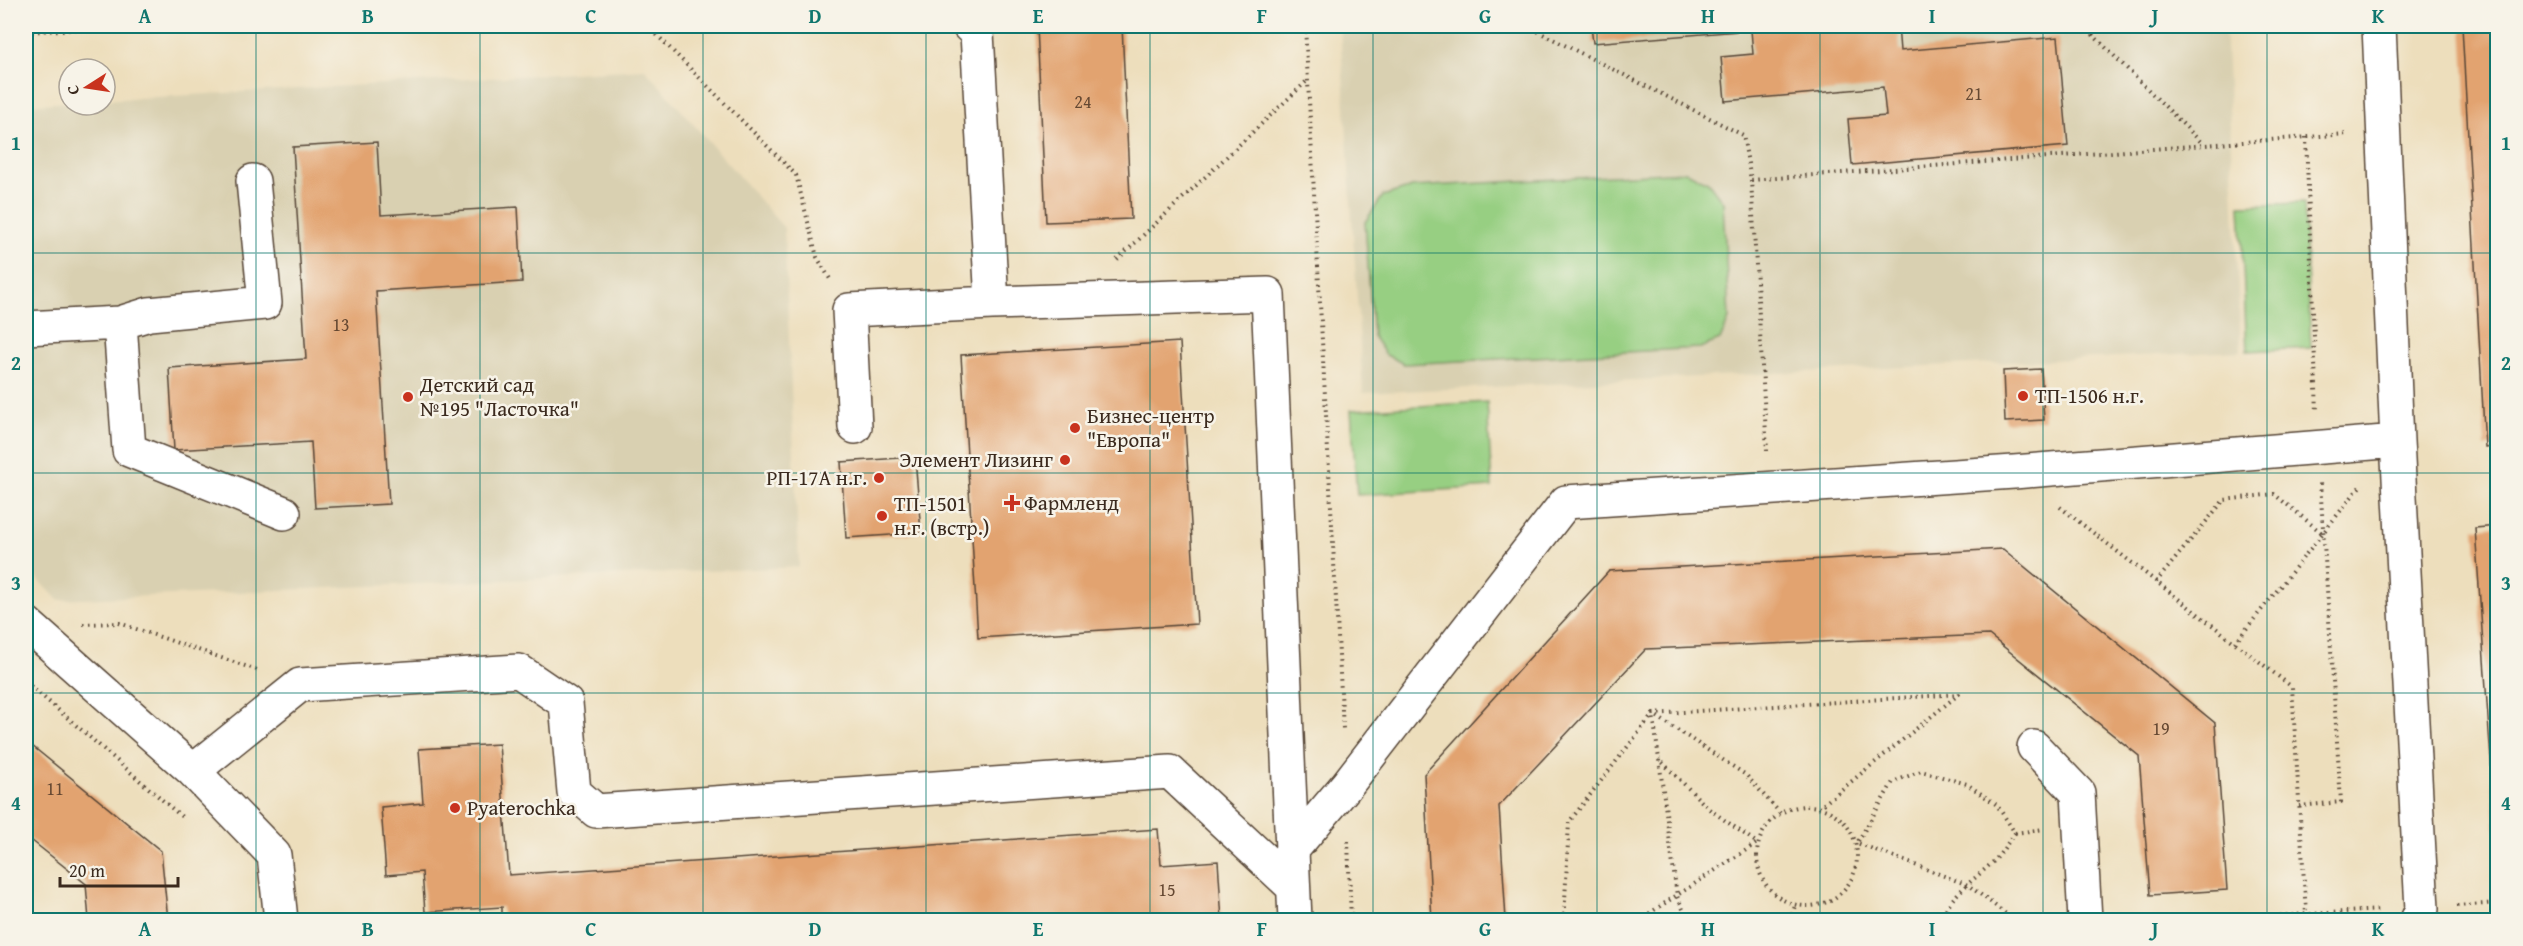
<svg xmlns="http://www.w3.org/2000/svg" width="2523" height="946" font-family="'Gentium Book Plus',serif">
<rect width="100%" height="100%" fill="#f7f3e8"/>
<filter id="ink" filterUnits="userSpaceOnUse"><feTurbulence type="fractalNoise" baseFrequency=".0167" numOctaves="2"/><feDisplacementMap in="SourceGraphic" scale="12" xChannelSelector="R" yChannelSelector="G"/><feConvolveMatrix kernelMatrix="1 2 1 2 8 2 1 2 1" color-interpolation-filters="sRGB"/></filter>
<filter id="wash" filterUnits="userSpaceOnUse"><feTurbulence type="fractalNoise" baseFrequency=".008" numOctaves="4" result="noise"/><feDisplacementMap in="SourceGraphic" scale="24" xChannelSelector="R" yChannelSelector="G"/><feGaussianBlur stdDeviation="1.35" result="paint"/><feColorMatrix in="noise" values="0 0 0 0 0 0 0 0 0 0 0 0 0 0 0 0 0 1.4 0 .05"/><feComposite in="paint" operator="in"/></filter>
<g filter="url(#wash)">
<rect width="100%" height="100%" fill="#eddebc"/>
<path fill="#d9d0b1" d="M1340 26H2225L2241 351 1363 393Z
M645 69 784 228 799 567 58 600 26 566V105L69 102V105H105V100Z"/>
<path fill="#97cf82" stroke="#697c50" stroke-width="1.5" d="M1686 172 1708 182 1723 202 1729 319 1720 340 1700 348 1404 364 1386 355 1373 336 1365 222 1383 196 1412 187Z
M2304 203 2311 348 2247 351 2240 205Z
M1487 402 1492 487 1357 495 1351 410Z"/>
<g id="blocks">
<path fill="#e2a370" d="M1037 26H1122L1131 219 1046 222Z
M1591 26H1898L1900 51 2058 37 2068 146 1852 165 1848 119 1886 116 1883 87 1725 101 1721 57 1753 54 1751 30 1593 43Z
M2462 26H2498V446L2485 447Z
M377 142 381 215 518 207 522 282 376 291 389 504 315 508 311 442 174 450 169 368 306 359 293 147Z
M1180 342 1197 624 978 638 961 355Z
M2041 369 2044 420 2005 422 2003 371Z
M915 457 921 533 846 538 841 462Z
M2498 526V834H2496L2475 528Z
M2003 549 2215 723 2227 890 2150 895 2139 756 1989 635 1646 649 1499 806 1506 920H1432L1424 774 1609 571Z
M26 741 161 851 168 920H89L86 884 26 836Z
M499 744 509 875 1158 829 1161 865 1218 861 1222 920H502V907L425 912 422 872 386 875 381 807 423 803 419 749Z"/>
</g>
</g>
<g filter="url(#ink)">
<use href="#blocks" fill-opacity="0" stroke="#564536" stroke-width="1.5"/>
<g fill="none" stroke-linecap="round" stroke-linejoin="round">
<defs>
<path id="minor" d="M969 26 977 33 992 303 1268 294 1295 920
M2379 26 2397 441 2422 909 2417 920
M120 323 149 314 265 303 253 181
M26 328 120 323 129 450 284 513
M855 427 849 310 992 303
M26 623 193 771 274 855 281 920
M2034 747 2078 793 2085 920
M193 771 300 685 519 671 566 703 574 792 596 811 1170 772 1293 887
M1291 851 1346 786 1566 502 2014 472 2397 441"/>
</defs>
<use href="#minor" stroke="#564536" stroke-width="36"/>
<path stroke="#564536" stroke-width="4" stroke-dasharray="1.5 4.5" stroke-linecap="butt" d="M648 26 796 175 817 257 830 279
M1305 26 1343 729
M1527 26 1743 135 1751 180 2347 134
M2084 26 2203 144
M26 32 136 26
M2306 137 2317 412
M1751 180 1767 451
M1117 260 1308 80
M2060 507 2292 687 2306 914
M2156 582 2224 500 2274 494 2322 533
M83 624 119 623 260 671
M2235 643 2362 484
M26 682 182 817
M2299 806 2341 802 2320 482
M1757 856a50 50 0 1 1 100 0a50 50 0 1 1-100 0Z
M2015 833 2044 829
M1348 841 1351 920
M2457 906 2498 903
M1564 920 1569 822 1653 714 1746 775 1780 813
M1639 920 1757 843 1709 809 1659 759
M1688 920 1677 896 1653 714 1959 694 1820 807
M1790 920 1795 906
M1941 920C1948 896 1977 878 1995 860 2002 852 2008 842 2015 833L1997 805 1967 784 1921 771 1893 782 1857 843 1968 885 2014 920
M2202 920 2381 910"/>
<use href="#minor" stroke="#fff" stroke-width="33"/>
</g>
</g>
<path fill="none" stroke="#0f766e" stroke-width="1.5" stroke-opacity="0.55" d="M256 26V920M480 26V920M703 26V920M926 26V920M1150 26V920M1373 26V920M1597 26V920M1820 26V920M2043 26V920M2267 26V920M26 253H2498M26 473H2498M26 693H2498"/>
<g fill="#c8321e" stroke="#f7f3e8" stroke-width="2">
<circle cx="2023" cy="396" r="6"/>
<circle cx="408" cy="397" r="6"/>
<circle cx="1075" cy="428" r="6"/>
<circle cx="1065" cy="460" r="6"/>
<circle cx="879" cy="478" r="6"/>
<path d="M1009 494h6v6h6v6h-6v6h-6v-6h-6v-6h6z"/>
<circle cx="882" cy="516" r="6"/>
<circle cx="455" cy="808" r="6"/>
</g>
<g text-anchor="middle" stroke-width="5" stroke-linejoin="round" paint-order="stroke">
<g font-size="18" fill="#654832">
<text x="1974" y="100">21</text>
<text x="1083" y="108">24</text>
<text x="341" y="331">13</text>
<text x="2161" y="735">19</text>
<text x="55" y="795">11</text>
<text x="1167" y="896">15</text>
</g>
<g font-size="21" fill="#3b2a1e" stroke="#f7f3e8" text-anchor="start">
<text x="420" y="392">Детский сад<tspan x="420" dy="24">№195 "Ласточка"</tspan></text>
<text x="2035" y="403">ТП-1506 н.г.</text>
<text x="1087" y="423">Бизнес-центр<tspan x="1087" dy="24">"Европа"</tspan></text>
<text x="1053" y="467" text-anchor="end">Элемент Лизинг</text>
<text x="867" y="485" text-anchor="end">РП-17А н.г.</text>
<text x="1024" y="510">Фармленд</text>
<text x="894" y="511">ТП-1501<tspan x="894" dy="24">н.г. (встр.)</tspan></text>
<text x="467" y="815">Pyaterochka</text>
</g>
</g>
<rect width="2523" height="946" fill="none" stroke="#f7f3e8" stroke-width="66"/>
<g transform="translate(87 87) rotate(258)"><circle r="28" fill="#f7f3e8" stroke="#aca397" stroke-width="1.5"/>
<path d="M0-4.5L10 22L0 15L-10 22Z" fill="#c8321e"/>
<text y="-9" font-size="16" font-weight="bold" text-anchor="middle" fill="#3b2a1e">С</text>
</g>
<path d="M60 877v9h118v-9" fill="none" stroke="#3b2a1e" stroke-width="3"/>
<text x="69" y="877" font-size="18" fill="#3b2a1e" stroke="#f7f3e8" stroke-width="4.5" paint-order="stroke">20 m</text>
<rect x="33" y="33" width="2457" height="880" fill="none" stroke="#0f766e" stroke-width="2"/>
<g font-size="20" text-anchor="middle" font-weight="bold" fill="#0f766e">
<text x="145" y="23">A</text>
<text x="368" y="23">B</text>
<text x="591" y="23">C</text>
<text x="815" y="23">D</text>
<text x="1038" y="23">E</text>
<text x="1262" y="23">F</text>
<text x="1485" y="23">G</text>
<text x="1708" y="23">H</text>
<text x="1932" y="23">I</text>
<text x="2155" y="23">J</text>
<text x="2378" y="23">K</text>
<text x="16" y="150">1</text>
<text x="2506" y="150">1</text>
<text x="16" y="370">2</text>
<text x="2506" y="370">2</text>
<text x="16" y="590">3</text>
<text x="2506" y="590">3</text>
<text x="16" y="810">4</text>
<text x="2506" y="810">4</text>
<text x="145" y="936">A</text>
<text x="368" y="936">B</text>
<text x="591" y="936">C</text>
<text x="815" y="936">D</text>
<text x="1038" y="936">E</text>
<text x="1262" y="936">F</text>
<text x="1485" y="936">G</text>
<text x="1708" y="936">H</text>
<text x="1932" y="936">I</text>
<text x="2155" y="936">J</text>
<text x="2378" y="936">K</text>
</g>
</svg>
